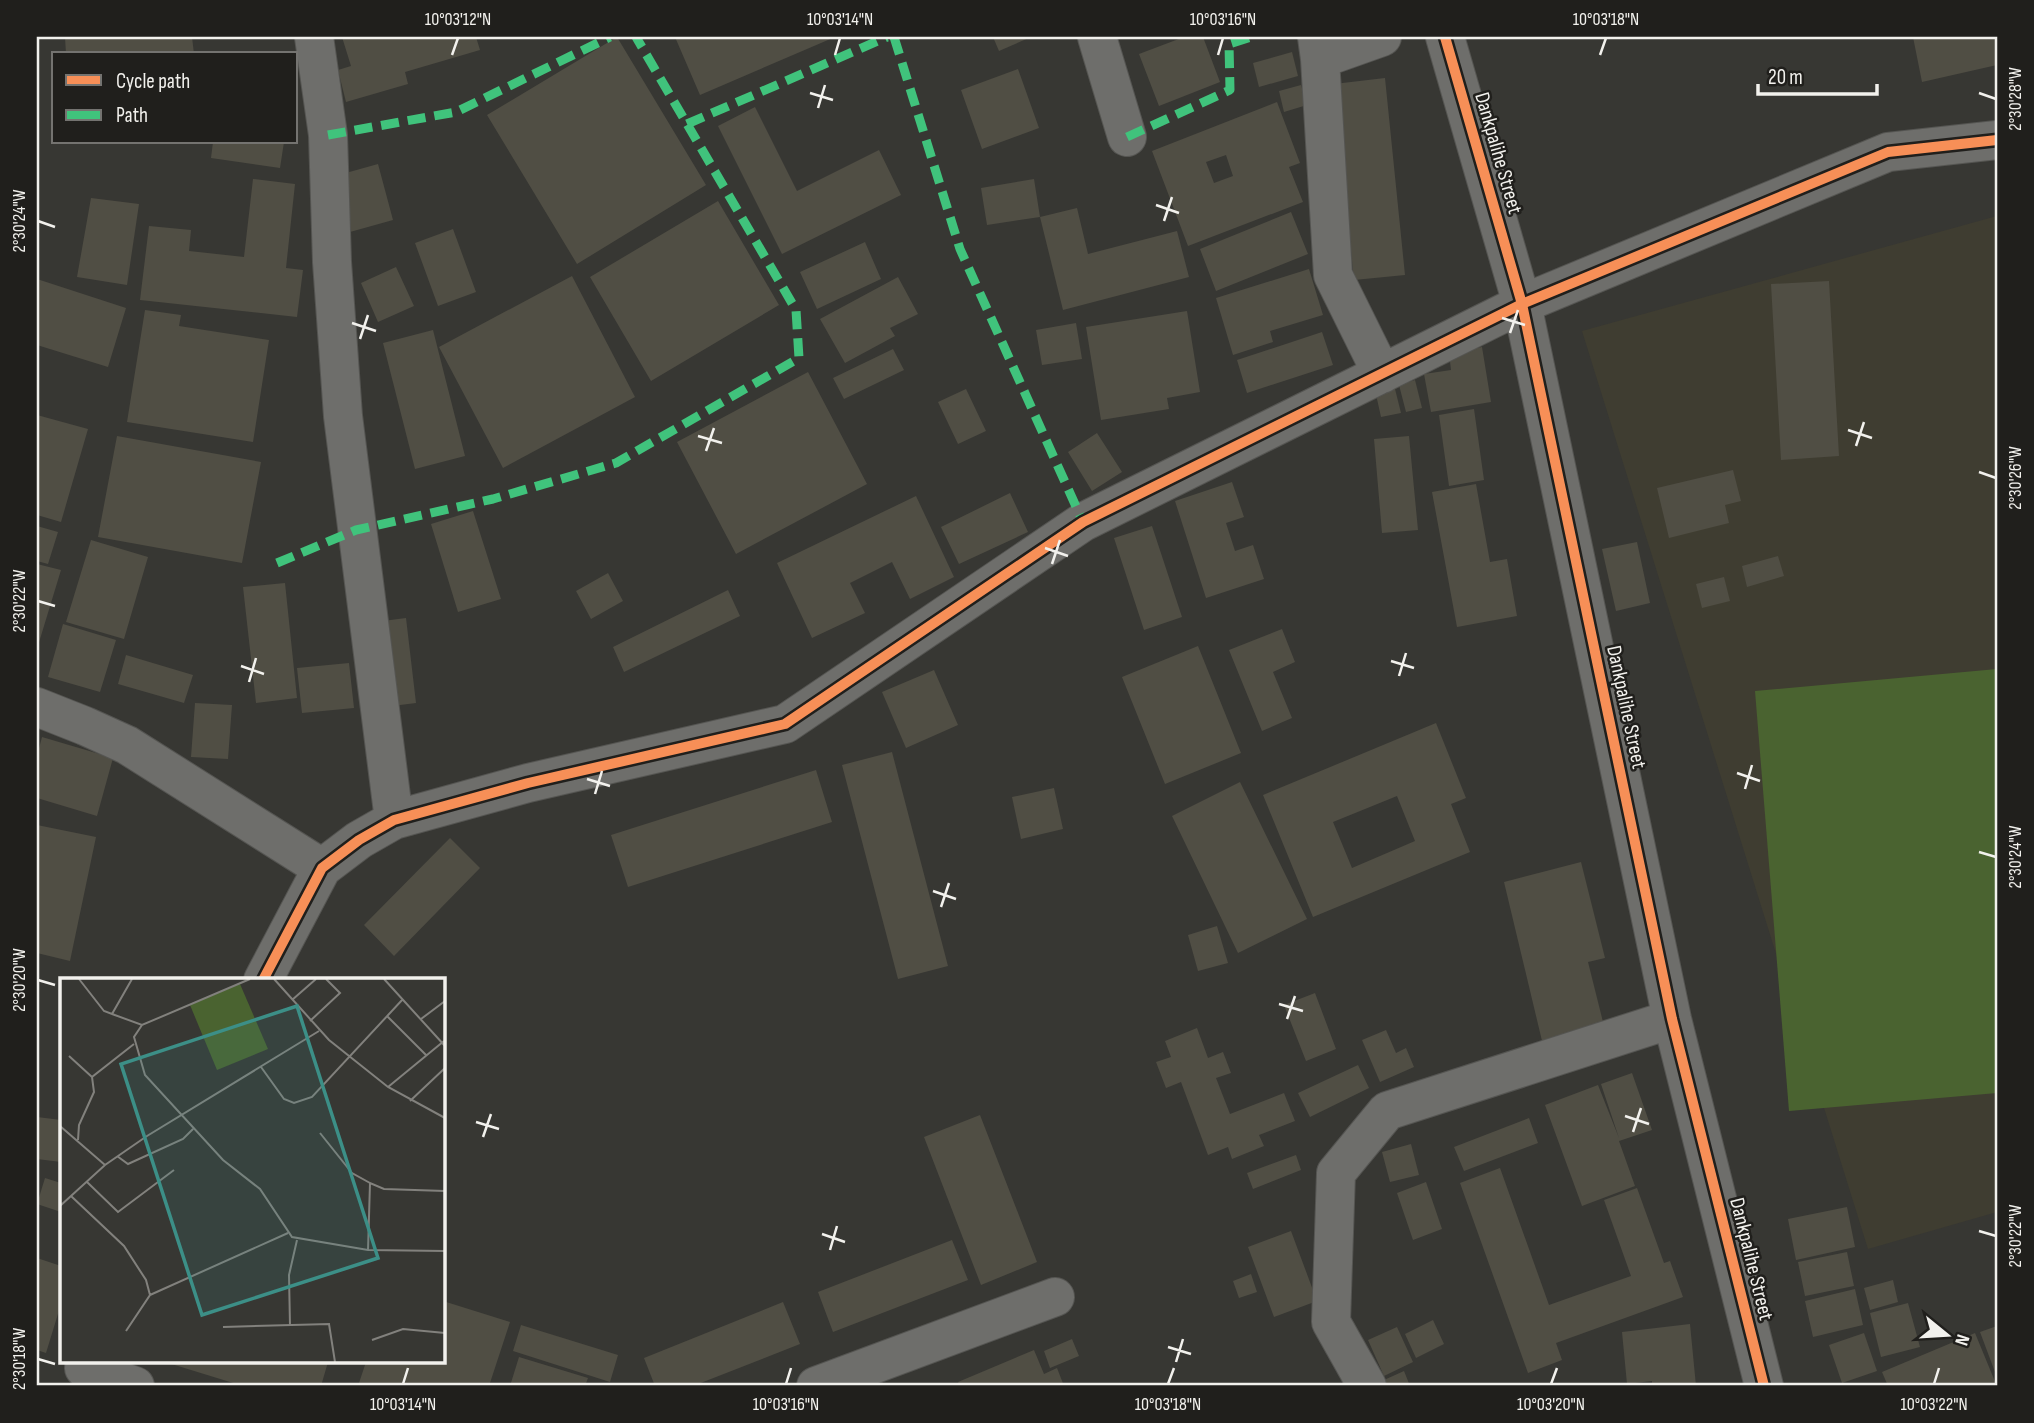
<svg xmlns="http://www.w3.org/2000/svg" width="2034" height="1423" font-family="'Sofia Sans Condensed',sans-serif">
<rect width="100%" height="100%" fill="#373733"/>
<path fill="#3f3d31" d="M1997 216V1212L1868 1249 1582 331Z"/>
<path fill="#4a6330" d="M1997 669V1093L1789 1111 1755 691Z"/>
<path fill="#504e44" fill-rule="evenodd" d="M65 37H192L194 54H66Z
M342 37H476L480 50 405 72 408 84 346 102 338 70 351 66Z
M617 37 706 185 577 264 487 115Z
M675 37H835L700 95Z
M993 37H1031L999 51Z
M1184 37H1203L1220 82 1159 106 1139 54Z
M1913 37H1997V65L1922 82Z
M1292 52 1298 76 1259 87 1253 63Z
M1018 69 1039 128 982 149 961 90Z
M1385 78 1405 275 1354 280 1334 84Z
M1301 85 1307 105 1284 112 1279 91Z
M1277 102 1300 163 1289 167 1303 202 1188 246 1152 151ZM1226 155 1233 176 1214 183 1206 162Z
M755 107 797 191 879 150 901 195 782 254 718 126Z
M213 142H284L280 168 211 158Z
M378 164 393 220 350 232 335 176Z
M253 179 295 184 286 268 303 270 297 317 140 300 149 226 191 230 189 251 244 257Z
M1034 179 1040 217 987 225 981 188Z
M91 198 139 204 127 285 77 277Z
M718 201 779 305 651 381 590 277Z
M1077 208 1088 254 1177 231 1189 277 1063 310 1040 217Z
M1291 212 1308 254 1216 291 1200 249Z
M453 229 476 292 438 306 415 243Z
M865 242 881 279 817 309 800 272Z
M396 267 414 306 378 322 361 283Z
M1309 269 1323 315 1270 331 1273 342 1233 355 1216 298Z
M572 276 635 397 503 468 439 347Z
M898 277 918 314 890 328 895 336 845 363 820 319Z
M37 279 126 308 108 367 37 345Z
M1829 281 1839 456 1781 460 1771 284Z
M145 310 181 315 179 326 269 340 253 442 127 422Z
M1187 311 1200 392 1167 398 1169 409 1101 420 1086 327Z
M1076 323 1082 359 1042 365 1036 330Z
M433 330 465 456 415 469 383 343Z
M1322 332 1333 365 1247 393 1237 360Z
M1482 347 1491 402 1431 412 1424 374 1451 370 1449 353Z
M893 349 904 370 844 399 833 378Z
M808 372 867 484 736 554 677 442Z
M1415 380 1422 408 1406 412 1399 385Z
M1394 385 1401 413 1381 417 1375 390Z
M966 389 986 431 958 444 938 402Z
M1474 409 1484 480 1449 486 1439 415Z
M37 415 88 429 61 522 37 515Z
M1097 433 1122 472 1092 491 1068 452Z
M117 436 261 462 242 563 98 537Z
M1409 436 1418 530 1382 533 1374 439Z
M1733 470 1741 501 1725 505 1729 523 1669 538 1657 488Z
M1232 482 1244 517 1226 523 1235 551 1253 545 1264 579 1206 598 1175 501Z
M1476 484 1490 562 1507 559 1517 616 1457 627 1432 492Z
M1010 493 1028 532 959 564 941 527Z
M916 496 954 577 910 599 892 562 850 583 865 613 812 638 777 563Z
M473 511 501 599 458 612 431 524Z
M37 526 58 532 48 564 37 561Z
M1152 526 1182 617 1144 630 1114 538Z
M91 540 148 557 124 639 66 622Z
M1637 542 1650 603 1616 611 1602 549Z
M1778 556 1784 576 1747 587 1742 566Z
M37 564 61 570 37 649Z
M608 573 623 601 591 619 576 591Z
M1724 577 1730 601 1702 608 1696 584Z
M285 583 297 698 256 703 243 587Z
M728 590 740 616 624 672 613 647Z
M406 618 416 703 384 707 375 622Z
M63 624 116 640 100 692 48 677Z
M1282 629 1295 662 1273 672 1292 718 1262 731 1229 650Z
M1198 646 1241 753 1165 784 1122 677Z
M126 655 193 675 184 703 118 684Z
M349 663 354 708 302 713 297 668Z
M934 670 958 725 906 748 882 692Z
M195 703 232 705 228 759 191 757Z
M1436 723 1466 798 1451 804 1470 852 1313 917 1263 795ZM1397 796 1415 841 1352 868 1333 822Z
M42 737 113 758 97 816 37 798V756Z
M892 752 948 966 898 979 842 765Z
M816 770 832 822 628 887 611 835Z
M1240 782 1307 919 1238 953 1172 816Z
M1054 788 1063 829 1021 839 1012 797Z
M37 825 96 837 70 961 37 953Z
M450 838 480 868 394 956 364 925Z
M1581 862 1605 958 1588 962 1605 1030 1543 1045 1504 882Z
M1217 926 1228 963 1198 971 1188 935Z
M1315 993 1336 1049 1306 1061 1284 1005Z
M1197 1028 1208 1058 1223 1052 1231 1073 1216 1078 1230 1114 1284 1093 1295 1121 1259 1135 1264 1146 1232 1159 1228 1147 1208 1155 1181 1082 1166 1088 1156 1062 1171 1057 1165 1041Z
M1386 1030 1396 1053 1406 1048 1414 1067 1380 1082 1362 1040Z
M1358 1065 1369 1088 1310 1117 1298 1093Z
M1632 1073 1652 1130 1619 1141 1635 1186 1582 1206 1545 1105 1598 1085 1619 1138 1601 1084Z
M980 1115 1037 1262 981 1285 924 1137Z
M37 1117 61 1120V1162L37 1159Z
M1529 1118 1538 1143 1464 1171 1454 1147Z
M1411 1144 1419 1175 1390 1182 1382 1152Z
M1296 1155 1301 1170 1253 1189 1247 1173Z
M1500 1168 1549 1305 1631 1276 1604 1200 1637 1188 1664 1263 1670 1261 1683 1297 1556 1343 1562 1360 1528 1373 1460 1183Z
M45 1178 61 1183V1212L37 1204Z
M1426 1182 1442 1229 1413 1240 1397 1193Z
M1847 1207 1855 1247 1796 1260 1788 1219Z
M1291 1231 1317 1301 1274 1317 1248 1247Z
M952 1240 968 1280 833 1332 818 1292Z
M1847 1252 1854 1286 1805 1296 1798 1262Z
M37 1258 61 1266V1304L46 1353 37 1350Z
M1251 1274 1257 1292 1239 1298 1233 1281Z
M1893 1280 1898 1302 1870 1310 1864 1288Z
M1855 1289 1863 1325 1813 1337 1805 1301Z
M443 1301 510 1322 489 1386H358L366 1362H443Z
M783 1302 800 1344 693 1386H655L644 1358Z
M1908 1303 1920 1347 1881 1357 1870 1313Z
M1433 1320 1444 1344 1416 1358 1405 1334Z
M1690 1324 1696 1386H1652V1381L1627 1384 1622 1332Z
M521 1325 618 1355 610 1382 513 1351Z
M1997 1326V1371L1995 1372 1980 1332Z
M1397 1327 1413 1362 1384 1376 1368 1340Z
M1864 1333 1877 1371 1842 1383 1829 1345Z
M1975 1333 1996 1384 1992 1386H1888L1882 1372Z
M1072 1339 1079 1356 1050 1368 1044 1351Z
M1034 1350 1044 1374 1057 1368 1064 1386H960L958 1382Z
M519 1357 588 1378 585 1386H510Z
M165 1362H328L321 1386H243Z
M1404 1371 1410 1386H1386L1384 1380Z"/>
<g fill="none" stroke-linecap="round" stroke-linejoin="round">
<defs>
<path id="street" d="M314 37 328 135 332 262 343 416 394 820
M1097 37 1127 137
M1317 37 1320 59 1333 275 1382 374
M1445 37 1522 304 1672 1019 1764 1386
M1320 59 1382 37
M37 707 85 726 127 745 322 868
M263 980 322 868 359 840 394 820 528 783 785 724 1083 522 1522 304 1888 152 1997 140
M84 1368 135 1386
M816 1386 1055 1297
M1367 1386 1331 1322 1336 1173 1387 1111 1672 1019"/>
</defs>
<use href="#street" stroke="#555552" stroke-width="40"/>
<use href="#street" stroke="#6e6e6b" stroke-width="38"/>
<path stroke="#40c37c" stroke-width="9" stroke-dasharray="18 9" stroke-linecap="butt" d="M894 37 960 249 1083 522
M687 124 887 37
M328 135 456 112 610 37
M1127 137 1230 90 1229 44 1251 37
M277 563 356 530 493 499 616 463 799 358 796 310 636 37"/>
<defs>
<path id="cycleway" d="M1445 37 1522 304 1672 1019 1764 1386
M263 980 322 868 359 840 394 820 528 783 785 724 1083 522 1522 304 1888 152 1997 140"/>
</defs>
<use href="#cycleway" stroke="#201f1c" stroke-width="15"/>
<use href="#cycleway" stroke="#f78f57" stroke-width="10"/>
</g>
<path fill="none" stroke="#f2f1ed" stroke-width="2.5" d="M452 55 458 38M835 55 840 38M1218 55 1223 38M1600 55 1606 38M810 93 833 100M1979 93 1996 99M818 108 825 85M1156 205 1179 213M38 221 55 227M1164 221 1172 197M1502 318 1525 325M352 323 376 331M1510 333 1518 310M360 339 368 315M1848 430 1872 438M698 436 722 443M1856 446 1864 422M706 451 714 428M1979 472 1996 478M1045 548 1068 556M1052 564 1060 540M38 601 55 606M1391 661 1414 668M241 666 264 674M1399 676 1406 653M249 682 256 658M1737 773 1760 781M587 779 610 786M1745 789 1752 765M595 794 602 771M1979 852 1996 857M933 891 956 899M941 907 949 883M38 980 55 985M1279 1004 1303 1011M1287 1019 1295 996M1625 1116 1649 1124M476 1122 499 1129M1633 1132 1641 1108M483 1137 491 1114M1979 1231 1996 1236M822 1234 845 1242M830 1250 837 1226M1168 1347 1191 1354M38 1359 55 1364M1176 1362 1183 1339M403 1384 408 1368M786 1384 791 1368M1168 1384 1174 1368M1551 1384 1557 1368M1934 1384 1939 1368"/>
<g text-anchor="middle" stroke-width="5" stroke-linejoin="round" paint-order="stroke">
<g font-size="21" fill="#f2f1ed" stroke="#201f1c">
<text transform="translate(1499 153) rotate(74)" y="7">Dankpalihe Street</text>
<text transform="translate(1627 707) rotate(78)" y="7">Dankpalihe Street</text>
<text transform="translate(1752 1259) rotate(76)" y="7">Dankpalihe Street</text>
</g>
</g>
<g transform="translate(60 978)">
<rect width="385" height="385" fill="#373733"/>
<path d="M180 6 208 71 157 92 130 27Z" fill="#4a6330"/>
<path fill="none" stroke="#82817d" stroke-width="2" d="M19 1 44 33 52 36 72 1M214 1 269 62 328 109 385 140M324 1 385 68M232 22 256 1M52 36 82 47 190 1M327 38 366 77M361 41 385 23M250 43 280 15 266 1M82 47 74 59 85 97 163 182 200 211 232 259 308 272 385 273M9 78 32 99M201 89 224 121 234 125 252 119 343 21M328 109 384 63M350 123 385 90M0 148 45 187M260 155 292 195 310 205M18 162 19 147 34 114 32 99 74 66M57 178 68 186 123 161 133 151M27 204 58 234 114 192M11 218 64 268 86 302 90 317 66 353M0 228 45 187 87 158 259 53M308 272 310 205 324 211 385 213M90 317 228 255M230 348 229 297 237 262M163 349 269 346 275 384M312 362 343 351 385 355"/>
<path fill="#3c8f87" fill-opacity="0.15" stroke="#3c8f87" stroke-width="3.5" d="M237 28 318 280 142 337 61 86Z"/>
<rect width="385" height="385" fill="none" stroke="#f2f1ed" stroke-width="3.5"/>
</g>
<rect width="2034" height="1423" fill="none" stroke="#201f1c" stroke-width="77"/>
<rect x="52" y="52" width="245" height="91" fill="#201f1c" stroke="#747370" stroke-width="2"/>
<rect x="66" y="75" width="35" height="10" fill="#f78f57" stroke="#747370" stroke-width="2"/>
<text x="116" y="88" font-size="21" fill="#f2f1ed">Cycle path</text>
<rect x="66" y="110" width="35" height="10" fill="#40c37c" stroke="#747370" stroke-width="2"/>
<text x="116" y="122" font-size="21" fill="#f2f1ed">Path</text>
<g transform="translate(1947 1335) rotate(108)" stroke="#201f1c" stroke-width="5" paint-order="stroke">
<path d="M0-5L12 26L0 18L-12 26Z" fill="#f2f1ed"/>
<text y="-10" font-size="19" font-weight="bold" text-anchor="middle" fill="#f2f1ed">N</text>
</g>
<path d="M1758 84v10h119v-10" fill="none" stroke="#f2f1ed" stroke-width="3.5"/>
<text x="1768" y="84" font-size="21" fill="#f2f1ed" stroke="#201f1c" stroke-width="5" paint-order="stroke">20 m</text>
<rect x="38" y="38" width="1958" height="1346" fill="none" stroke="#f2f1ed" stroke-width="2.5"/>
<g font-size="18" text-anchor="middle" fill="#f2f1ed">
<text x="458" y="25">10°03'12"N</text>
<text x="840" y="25">10°03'14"N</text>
<text x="1223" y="25">10°03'16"N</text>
<text x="1606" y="25">10°03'18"N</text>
<text transform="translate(2015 99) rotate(-90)" y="6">2°30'28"W</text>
<text transform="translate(19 221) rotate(-90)" y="6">2°30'24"W</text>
<text transform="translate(2015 478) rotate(-90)" y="6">2°30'26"W</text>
<text transform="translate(19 601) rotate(-90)" y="6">2°30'22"W</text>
<text transform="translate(2015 857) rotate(-90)" y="6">2°30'24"W</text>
<text transform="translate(19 980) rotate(-90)" y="6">2°30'20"W</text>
<text transform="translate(2015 1236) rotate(-90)" y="6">2°30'22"W</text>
<text transform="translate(19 1359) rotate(-90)" y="6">2°30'18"W</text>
<text x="403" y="1410">10°03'14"N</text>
<text x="786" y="1410">10°03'16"N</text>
<text x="1168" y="1410">10°03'18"N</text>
<text x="1551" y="1410">10°03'20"N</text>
<text x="1934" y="1410">10°03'22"N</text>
</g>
</svg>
